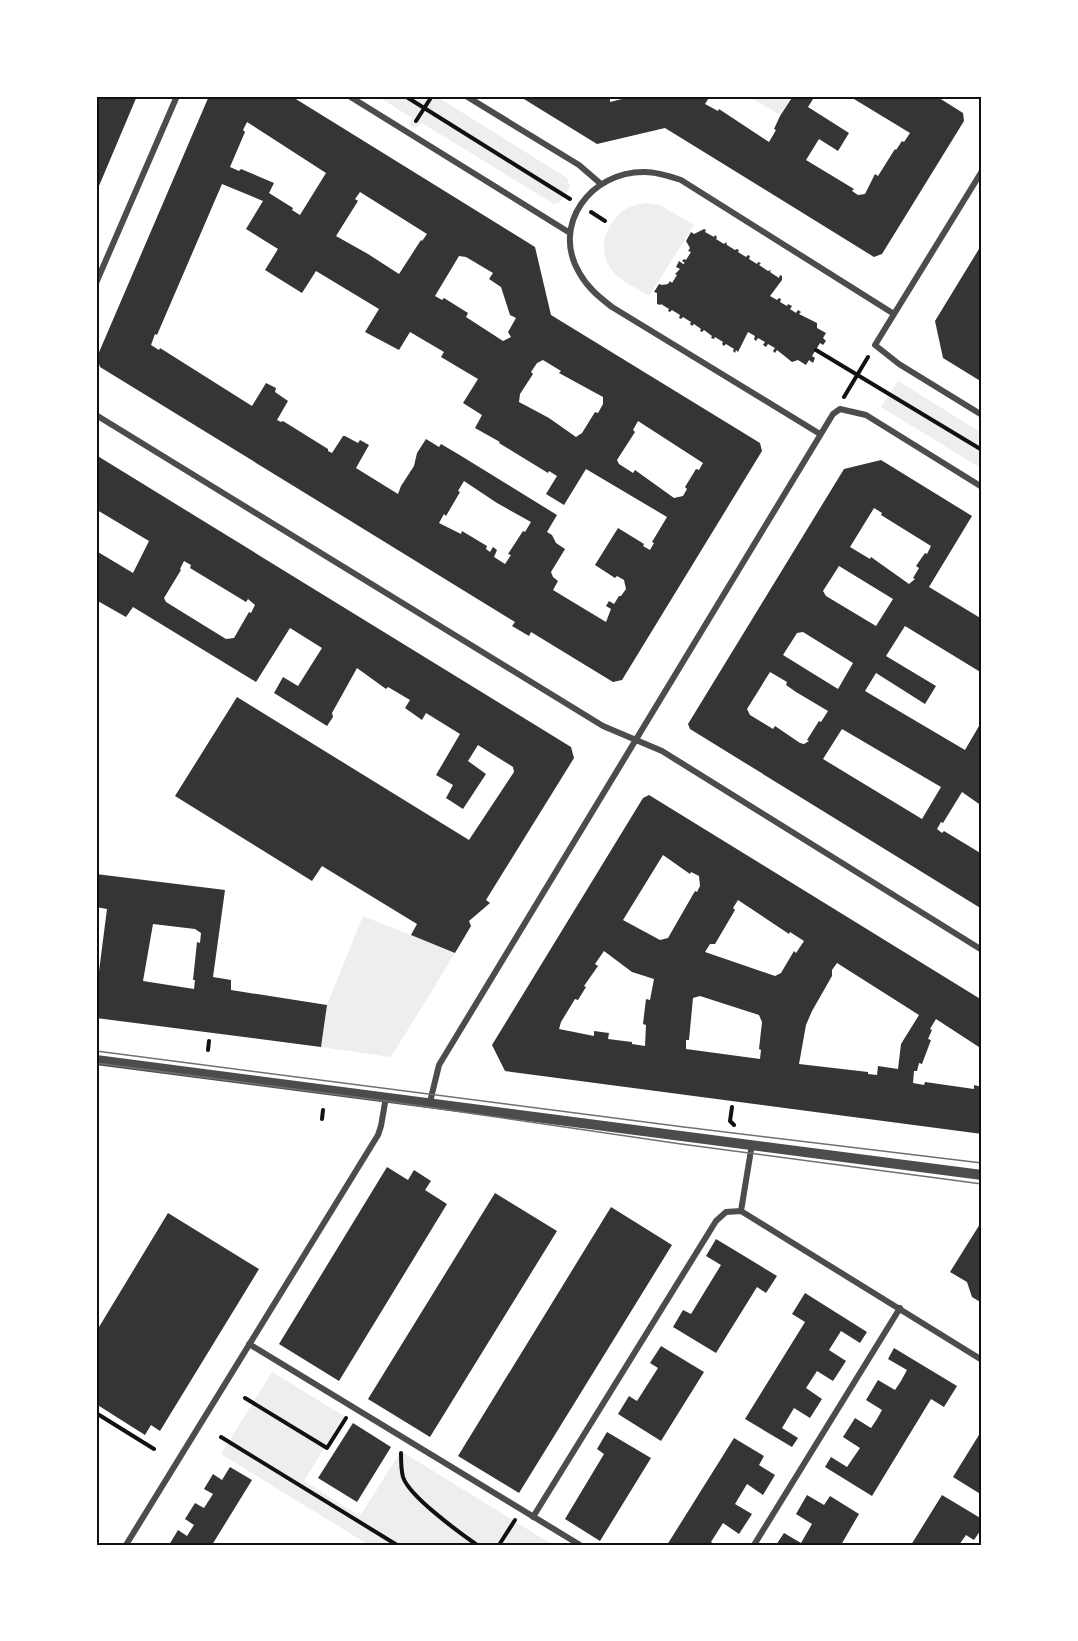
<svg xmlns="http://www.w3.org/2000/svg" width="1078" height="1641" font-family="Mulish,sans-serif">
<rect width="100%" height="100%" fill="#fff"/>
<path fill="#eee" d="M377 96H436L567 178 570 187 560 202 554 204 422 123 415 128 409 124 412 118Z
M748 96H792L780 115Z
M647 203 660 205 694 225 649 296C637 288 619 281 611 269 596 248 607 219 628 208 634 205 640 204 647 203Z
M898 381 982 433V469L881 407Z
M363 916 455 953 391 1057 321 1047 327 1005Z
M272 1372 344 1416 304 1481 360 1516 401 1451 553 1545H369L221 1454Z"/>
<path fill="#353535" fill-rule="evenodd" d="M96 96H137L96 193Z
M209 96H291L535 247 551 315 760 443 762 451 622 680 613 682 531 632 529 636 512 626 515 622 100 367 97 357ZM247 122 326 173 300 215 292 210 293 208 269 193 274 183 241 169 239 171 230 167 245 132 243 130ZM222 184 263 201 246 229 278 249 265 270 302 293 316 271 379 309 365 332 399 350 410 332 444 352 441 357 478 379 463 403 482 415 475 428 500 442 499 443 548 473 549 471 557 476 546 494 564 505 586 469 667 517 652 542 654 543 650 550 643 546 644 544 618 528 595 565 615 578 617 576 624 580 626 589 621 596H619L614 604 609 601 606 606 611 609 606 622 553 590 558 581 553 577 551 572 565 549 556 543 552 535 547 532 557 515 458 454 441 444 439 447 426 439 417 453 414 466 401 486 398 494 356 468 369 445 360 440 358 443 345 436H343L332 453 328 451V449L283 421 281 422 277 420 288 401 275 392 276 388 266 383 252 406 160 348 159 350 151 345 155 334 157 335ZM360 192 427 234 422 241 421 240 399 274 368 254 336 236 358 201 355 199ZM459 256 466 257 493 273 489 279 501 287 510 315 516 318 508 332 511 337 503 341 466 317 468 313 444 298 442 300 435 296ZM543 360 561 371 559 373 603 397V404L598 413 595 412 582 433 576 437 549 418 519 402 520 394 533 374 531 372 537 363ZM638 421 703 463 699 470 696 469 685 487 687 489 683 496 674 498 635 470 633 473 619 464 617 460 635 432 633 430ZM464 481 497 503 531 522 525 532 523 531 508 554 511 555 505 564 494 557 497 550 493 547 490 552 486 549 487 546 462 531 461 534 439 523 444 514 446 516 460 492 458 491Z
M519 96H602L610 99V102L634 96H710L705 104 718 111 719 109 769 142 776 130 774 129 780 116 793 96H815L808 107 849 133 838 151 819 139 806 160 854 189 852 191 858 195 865 194 875 174 878 176 895 149 896 150 902 141 904 142 910 133 849 96H936L963 113 964 121 882 254 874 257 665 128 597 144Z
M704 229 706 230 705 232 714 237 715 235 717 237 716 239 724 244 726 242 727 245 735 250 737 249 739 250 738 252 746 257 748 255 750 256 749 259 757 264 758 262 761 263 759 265 768 271 771 270 770 272 779 278 780 275 782 276V280L770 296 777 300 779 298 781 299 780 302 787 306 788 304 792 306 790 309 796 313 798 310 801 312 799 314 817 323V328L826 333 823 338 826 341 823 345 820 343 812 356 815 358 813 363 809 360 806 365 798 360 792 362 777 350 775 353 773 351 775 348 768 344 766 347 763 345 765 342 758 338 756 341 754 339 755 336 748 332 738 352 736 350 735 353 733 351 734 349 726 344 724 346 722 344 723 342 715 337 714 339 711 338 712 336 704 330 702 332 700 331 701 329 694 324 692 326 690 324 691 322 683 317 681 319 679 318 680 315 672 310 670 312 668 311 669 309 661 304 660 305 657 304V293L654 292 659 284 662 285 668 284 670 281 672 283 677 275 675 274 680 269 676 267 679 261 683 264 685 263 682 261 684 259 686 260 691 252 688 251 690 248 686 241 691 232 694 234Z
M982 244V382L943 358 935 321Z
M96 455 571 747 574 758 486 900 490 903 469 921 471 926 455 953 411 935 417 924 322 866 312 881 175 796 237 697 469 840 514 772 513 767 478 745 468 761 486 774 463 809 446 798 453 785 436 775 460 734 426 713 422 720 405 708 410 700 388 687 386 689 357 668 332 713 333 717 327 726 274 693 283 677 298 686 322 648 290 628 256 682 133 607 126 617 96 600V555L98 552 133 573 149 541 97 510ZM184 561 191 565 190 568 246 602 248 599 255 605 251 613 249 612 234 638 226 639 166 602 164 598 181 570 180 569Z
M881 460 972 516 929 587 982 619V673L905 626 886 656 936 686 925 704 876 673 865 691 965 750 979 726 982 727V806L962 792 943 823 941 822 937 829 942 833 944 831 982 854V909L690 729 688 724 844 469ZM874 508 882 513 881 515 931 546 927 554 925 553 916 566 919 568 913 578 915 579 909 584 871 557 870 559 850 547ZM839 566 893 599 876 626 826 596 823 591ZM803 632 853 663 838 689 783 655 797 633ZM770 672 787 682 786 685 796 692 828 711 821 722 819 721 807 740 809 741 804 744 800 743 775 726 773 729 750 715 747 709ZM842 729 941 787 922 819 823 759Z
M649 795 982 1000V1049L936 1019 930 1029 932 1030 928 1039 931 1040 922 1064 919 1063 917 1071H914L913 1083 924 1085 925 1082 974 1089V1085L982 1087V1134L505 1071 492 1045 643 798ZM663 855 690 874 691 872 699 876 700 886 697 892 695 891 668 938 660 940 623 920ZM738 900 789 934 790 932 804 941 796 953 794 951 781 973 775 976 705 952 710 944H715L735 910 733 908ZM604 951 632 972 654 979 650 1000 646 999 643 1024 646 1025 645 1046 632 1044V1042L608 1039 609 1033 594 1031V1036L559 1029 561 1022 575 999 578 1000 586 987 584 986 598 966 595 964ZM837 963 919 1015 901 1044 898 1069 878 1066 877 1075 868 1074V1072L799 1064 806 1025 812 1011 832 976V970ZM700 996 759 1015 762 1022 759 1049 761 1050 760 1059 686 1049V1040H689L693 998Z
M96 874 225 890 213 977 231 980V990L327 1005 321 1047 96 1018V979H98L107 909 96 907ZM153 924 195 929 201 933 200 943 197 942 193 980H195L194 989 143 981Z
M387 1167 408 1180 414 1170 431 1181 425 1190 447 1204 339 1381 279 1344Z
M495 1193 557 1231 430 1437 368 1399Z
M611 1207 672 1245 519 1493 458 1456Z
M168 1213 259 1269 160 1431 151 1425 145 1435 96 1404V1332Z
M980 1224 982 1225V1303L972 1297 967 1282 950 1272Z
M716 1239 777 1276 766 1293 757 1287 716 1353 673 1327 683 1310 691 1314 721 1265 706 1256Z
M805 1293 867 1332 860 1343 841 1331 829 1350 846 1361 833 1381 817 1371 806 1388 822 1399 810 1418 794 1408 782 1428 798 1438 792 1447 745 1419 805 1322 792 1314Z
M661 1346 704 1372 661 1441 618 1414 629 1396 637 1401 658 1368 650 1363Z
M894 1348 957 1386 944 1407 931 1399 872 1496 825 1467 831 1457 847 1467 860 1448 843 1437 855 1418 871 1428 877 1419 882 1410 866 1400 878 1380 895 1390 901 1381 907 1370 888 1359Z
M353 1423 391 1447 357 1502 318 1478Z
M982 1430V1495L953 1477Z
M607 1432 651 1458 600 1541 565 1519 604 1454 597 1449Z
M734 1438 764 1456 759 1465 775 1475 763 1495 747 1484 735 1504 752 1514 739 1534 723 1523 711 1542 715 1545H667Z
M230 1467 252 1480 212 1545H169L178 1530 187 1536 194 1525 185 1519 195 1503 204 1508 213 1494 204 1489 213 1474 222 1480Z
M807 1495 824 1505 830 1496 859 1514 841 1545H776L784 1533 801 1543 812 1524 796 1514Z
M942 1495 982 1519V1528L974 1540 966 1535 959 1545H911Z"/>
<g fill="none" stroke-linecap="round" stroke-linejoin="round">
<path stroke="#111" stroke-width="4" d="M405 96 570 199
M416 121 432 96
M591 212 605 221
M816 350 982 450
M844 397 868 357
M208 1050 209 1041
M732 1107 730 1121 734 1125
M322 1119 323 1110
M245 1398 327 1448 346 1418
M96 1413 154 1449
M221 1437 397 1545
M401 1453C401 1461 401 1470 403 1477 409 1496 460 1533 477 1545
M499 1545 515 1520"/>
<path stroke="#4c4c4c" stroke-width="6" d="M349 96 570 233
M466 96 579 165 601 184
M982 171 875 345 899 364 982 415
M96 283 177 96
M96 415 603 726 662 751 982 950
M820 434 612 307C599 297 588 288 580 274 550 225 591 171 645 172 657 172 669 176 681 180L894 314
M430 1102 439 1065 833 414 840 409 866 415 982 487
M741 1211 752 1144
M249 1344 580 1545
M533 1517 716 1221 726 1212 741 1211 982 1360
M126 1545 378 1135 381 1126 386 1097
M754 1545 900 1308"/>
<path stroke="#4c4c4c" stroke-width="10" d="M96 1060 982 1175"/>
<path stroke="#707070" stroke-width="1.5" d="M96 1051 684 1127 982 1163
M96 1063 386 1101 681 1144 982 1184"/>
</g>
<rect width="1078" height="1641" fill="none" stroke="#ffffff" stroke-width="195"/>
<rect x="98" y="98" width="882" height="1446" fill="none" stroke="#111" stroke-width="2"/>
</svg>
